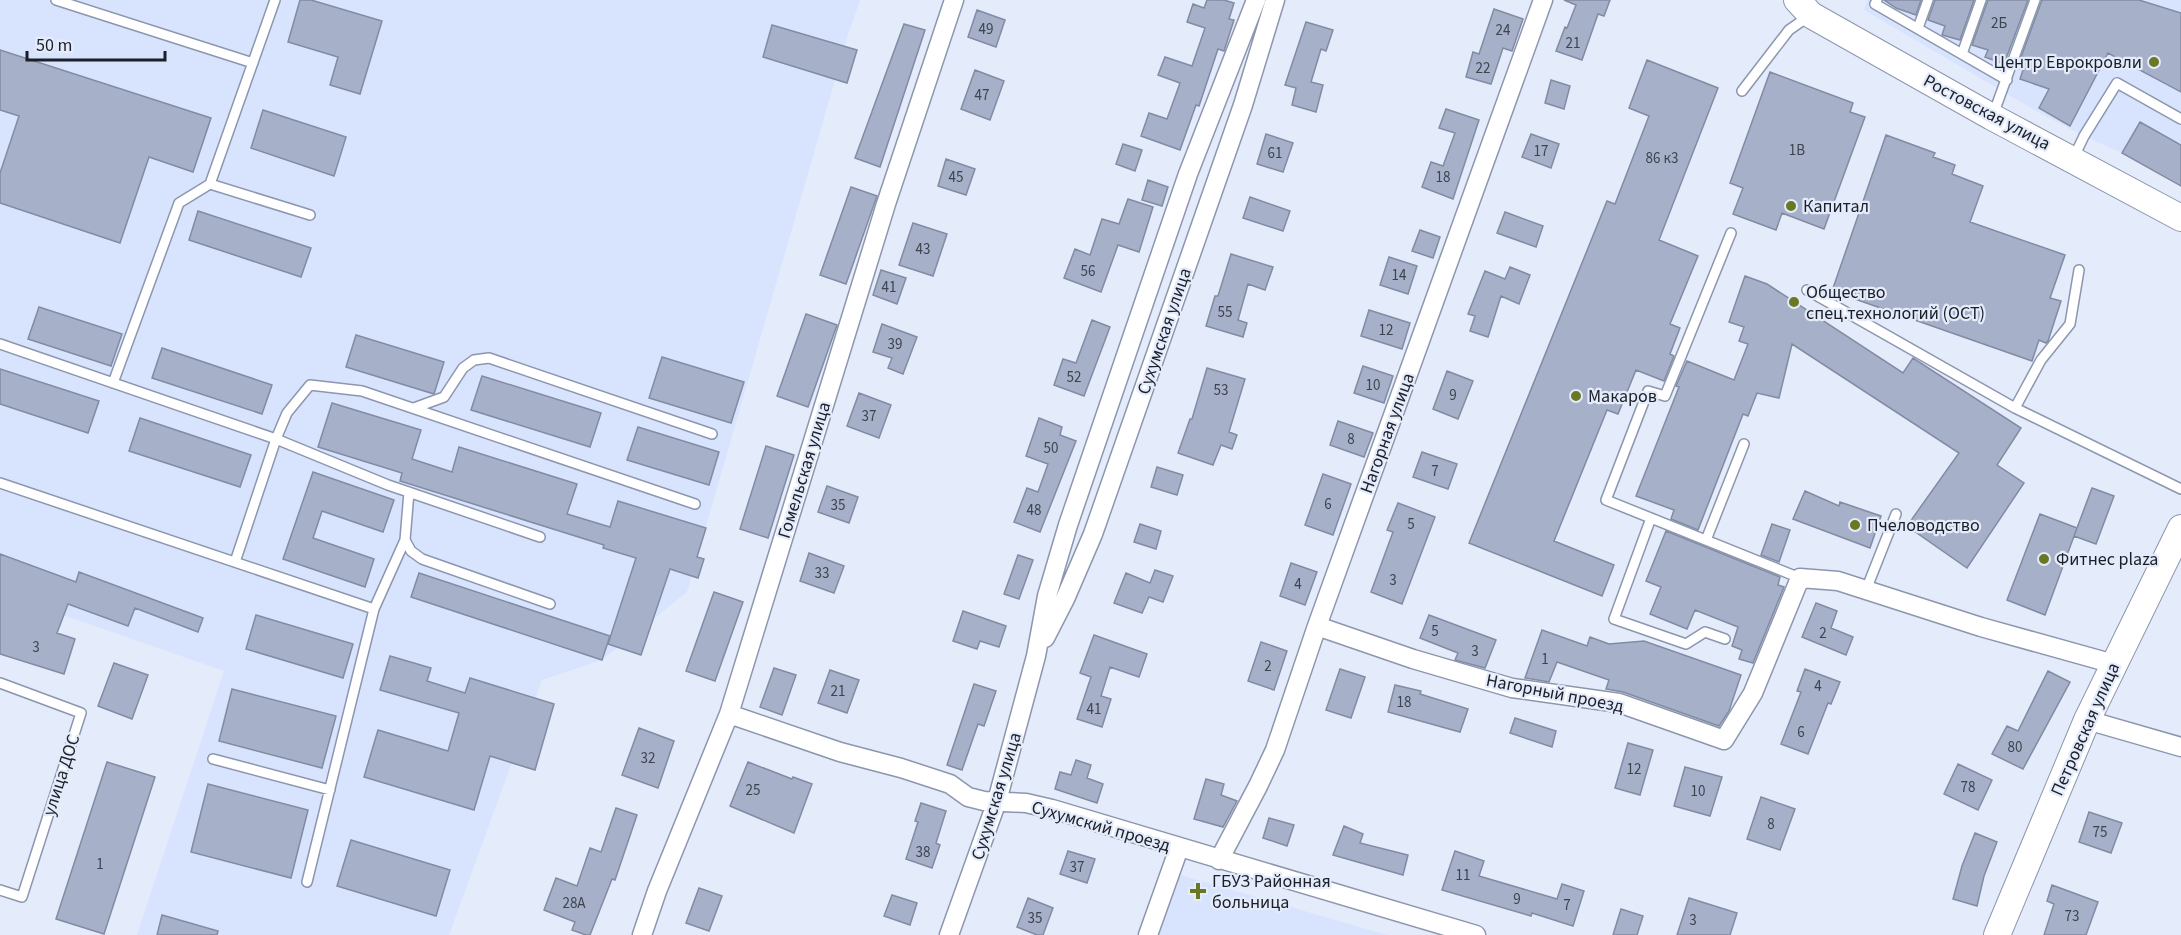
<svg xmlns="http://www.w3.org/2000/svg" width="2181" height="935" font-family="'Source Sans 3',sans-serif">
<rect width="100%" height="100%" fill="#e4ebfb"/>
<path fill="#d8e3fe" d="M0 0H860L848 35 687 592 602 660 542 680 449 935H137L224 671 0 593Z
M1867 0H2181V186L2122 153 2084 136 2036 111 1864 10Z
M1170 872 1387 935H1142Z"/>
<path fill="#a6b0c9" stroke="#818ba3" stroke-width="1.5" d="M300 0H311L382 21 360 94 330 85 338 57 288 42Z
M1207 0H1224L1234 3 1229 19 1234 20 1224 51 1218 49 1199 106 1196 105 1180 150 1141 136 1149 113 1167 119 1180 83 1158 75 1165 57 1192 66 1205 28 1187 22 1193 4 1204 8Z
M1564 0H1610L1604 16 1598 14 1582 60 1556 51 1565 27 1567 28 1576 5Z
M1884 0H1921L1916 15 1896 8Z
M1935 0H1974L1960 40 1942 35 1945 26 1928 20Z
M1988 0H2028L2004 64 1985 57 1988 50 1972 45Z
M2042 0H2139L2181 13V92L2108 53 2070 126 2039 108 2049 89 2020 79 2023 70 2017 68Z
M1494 9 1523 19 1512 51 1503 48 1491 84 1466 77 1473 52 1479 54Z
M977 10 1005 20 996 47 968 37Z
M1306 22 1333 30 1326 51 1321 49 1311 82 1323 85 1316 112 1292 105 1296 88 1285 85Z
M904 24 925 30 880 167 855 158Z
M772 25 857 50 847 83 763 57Z
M0 50 211 118 193 172 149 157 120 243 0 203V173L19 116 0 110Z
M1647 60 1718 88 1659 240 1698 256 1670 324 1680 328 1670 354 1674 356 1664 381 1636 370 1618 414 1607 410 1554 541 1614 565 1602 596 1469 543 1607 201 1615 204 1649 116 1629 108Z
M975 70 1004 81 990 120 961 109Z
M1770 72 1853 103 1850 112 1865 117 1824 229 1782 213 1776 230 1733 214 1743 188 1730 183Z
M1551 80 1570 86 1564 109 1545 103Z
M1446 109 1479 120 1453 199 1422 187 1431 162 1443 166 1455 133 1439 128Z
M263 110 346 137 334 176 251 148Z
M2140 122 2181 145V186L2122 153Z
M1266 134 1293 143 1283 172 1257 164Z
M1531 134 1559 144 1551 168 1522 157Z
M1886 135 1935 153 1933 157 1955 165 1952 174 1983 186 1970 222 2065 255 2050 298 2061 301 2048 341 2046 343 2039 340 2032 361 1832 291Z
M1123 144 1142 150 1135 171 1116 164Z
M946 159 975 169 966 195 938 186Z
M1148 180 1168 187 1162 206 1142 200Z
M851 187 877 196 846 284 820 275Z
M1250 197 1290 211 1283 231 1243 218Z
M1128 199 1153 207 1139 252 1118 245 1101 292 1064 278 1075 249 1090 255 1102 219 1119 224Z
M198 211 311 248 301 277 189 240Z
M1505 212 1543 226 1536 247 1497 233Z
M913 223 947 234 933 276 899 265Z
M1420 230 1440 237 1433 258 1412 251Z
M1231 254 1273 267 1265 290 1248 284 1238 320 1247 323 1243 337 1206 326 1215 296H1218Z
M1389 257 1417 266 1408 294 1380 285Z
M1510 267 1530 275 1519 304 1501 296 1488 337 1470 331 1475 316 1468 314 1485 271 1505 279Z
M881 270 906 278 897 304 873 295Z
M1745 276 1767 284 1903 373 1913 358 2021 428 1997 465 2024 483 1967 568 1907 526 1959 453 1792 344 1779 398 1757 393 1748 416 1743 414 1698 530 1671 519 1674 510 1636 496 1679 387 1676 386 1687 361 1734 380 1748 344 1739 341 1744 327 1729 322Z
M39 307 122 334 111 366 28 339Z
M1369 310 1410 323 1402 349 1361 336Z
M806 314 837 325 808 407 777 396Z
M1092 320 1110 327 1084 396 1054 385 1063 359 1076 363Z
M882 324 917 337 903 374 888 368 892 358 873 352Z
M356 335 444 362 434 394 346 367Z
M162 348 272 385 262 414 152 378Z
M662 357 744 382 731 423 649 398Z
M1363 366 1393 376 1384 403 1354 393Z
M1207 368 1245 379 1229 432 1237 435 1232 449 1221 445 1213 465 1178 453 1190 419H1192Z
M0 369 99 401 88 433 0 404Z
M1447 371 1473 381 1458 419 1433 409Z
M482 376 601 413 590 447 471 410Z
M859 393 891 405 879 438 847 426Z
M332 403 421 430 412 459 452 472 459 447 577 484 567 514 610 527 618 501 706 528 697 557 704 559 698 578 670 569 641 655 608 644 636 558 603 548 604 545 400 481 402 473 318 447Z
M140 418 251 455 240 487 129 451Z
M1039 418 1062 427 1060 435 1076 441 1040 532 1014 522 1027 488 1038 492 1048 464 1026 456Z
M1338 421 1373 433 1364 457 1330 445Z
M638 427 719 452 709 485 627 460Z
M766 446 794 455 768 538 740 529Z
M1422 452 1457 464 1448 489 1413 477Z
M1157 467 1183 475 1177 495 1151 487Z
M313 472 394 500 383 532 322 511 313 538 374 559 365 587 283 559Z
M1323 474 1351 484 1333 535 1305 525Z
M827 486 858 497 849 523 818 512Z
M2092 488 2114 496 2096 544 2074 536Z
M1805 491 1839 506 1840 502 1881 516 1870 548 1793 519Z
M1398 503 1435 517 1402 604 1371 592 1393 532 1387 530Z
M2040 514 2077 528 2045 615 2007 600Z
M1140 524 1161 531 1156 549 1134 542Z
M1772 524 1790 530 1779 562 1761 555Z
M1666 531 1780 577 1778 585 1784 587 1753 663 1739 659 1742 650 1732 646 1738 627 1695 610 1687 629 1650 614 1661 587 1646 581Z
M809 553 844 566 834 593 800 581Z
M0 554 76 582 79 572 203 618 198 632 135 608 128 626 68 604 57 633 75 639 64 674 0 654Z
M1018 555 1033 560 1019 599 1004 594Z
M1291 563 1317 572 1305 605 1280 596Z
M1155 570 1173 576 1163 602 1149 597 1142 613 1114 603 1126 573 1150 583Z
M419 573 610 636 602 660 411 597Z
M714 592 743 602 715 681 686 671Z
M1816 603 1837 611 1831 628 1853 637 1846 655 1802 637Z
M963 611 1006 626 999 647 980 641 977 649 953 641Z
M256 615 353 644 343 678 246 649Z
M1429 615 1496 640 1485 668 1455 660 1458 653 1420 638Z
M1542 630 1587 646 1590 637 1609 644 1644 641 1741 675 1729 711 1719 726 1623 692 1606 689 1609 680 1557 662 1549 682 1525 678Z
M1094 635 1147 654 1139 677 1110 667 1101 696 1111 699 1102 727 1077 719 1091 677 1080 673Z
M1261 642 1287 651 1274 690 1248 681Z
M390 656 431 668 427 681 465 693 470 678 554 704 535 770 490 756 474 810 364 777 378 730 448 751 459 713 380 690Z
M114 663 148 675 132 719 98 706Z
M774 668 796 675 782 715 760 707Z
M1340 669 1365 677 1351 718 1326 710Z
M1805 669 1840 682 1831 704 1828 703 1808 754 1781 744 1801 692 1797 691Z
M830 670 859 680 847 713 818 703Z
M2048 671 2070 682 2023 769 1992 754 2007 726 2018 731Z
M974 684 996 691 984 726 978 724 962 770 947 765Z
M1395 685 1421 691 1420 694 1468 709 1460 732 1388 712Z
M232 689 336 716 322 768 219 741Z
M1515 718 1556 731 1552 747 1510 733Z
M639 728 674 741 658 788 622 775Z
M1628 743 1653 750 1640 795 1615 788Z
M1076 760 1091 765 1087 778 1103 784 1097 803 1055 789 1060 772 1071 775Z
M107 762 155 777 104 934 56 919Z
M748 762 792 779 793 777 812 784 794 833 730 806Z
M1958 764 1992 780 1978 810 1944 794Z
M1685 767 1722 777 1710 816 1674 806Z
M1206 779 1224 784 1221 795 1237 801 1223 827 1194 819Z
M208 784 308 810 291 878 191 852Z
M1761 797 1795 809 1780 850 1747 839Z
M921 803 946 811 936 843 940 845 932 868 906 859 918 822 915 821Z
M616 808 637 815 615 880 612 879 590 935H586L572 930 575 922 544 910 556 878 577 886 590 848 601 852Z
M2089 812 2122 823 2111 853 2079 842Z
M1269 818 1294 825 1287 846 1263 838Z
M1344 826 1363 834 1360 843 1408 855 1403 875 1333 855Z
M1975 833 1997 842 1984 876 1977 906 1953 899 1962 866Z
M351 840 450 870 436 916 337 886Z
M1068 851 1095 859 1087 883 1060 874Z
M1455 851 1484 861 1479 876 1557 899 1562 884 1584 891 1573 926 1532 913 1531 916 1442 890Z
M2052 885 2098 902 2086 935H2044L2054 904 2047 901Z
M699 888 722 896 709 931 686 923Z
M892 895 917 903 910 925 884 916Z
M1028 898 1053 908 1043 935H1037L1017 927Z
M1689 898 1737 913 1730 935H1677Z
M1621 909 1643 916 1637 935H1613Z
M162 915 218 931 217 935H157Z"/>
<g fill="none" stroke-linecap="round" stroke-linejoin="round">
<defs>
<path id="lane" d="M56 0 253 63
M1877 0 1875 4 2007 80
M1918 28 1928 0
M1962 54 1981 0
M1742 91 1789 30 1809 16
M1993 115 2035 0
M2073 159 2084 136 2117 83 2181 119
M210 184 310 215
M1731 233 1665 396 1648 391 1606 500 1800 578
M1807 290 2015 408 2181 489
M0 344 276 439 287 413 310 385 362 391 695 504
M113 383 179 203 210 184 275 0
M414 408 444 397 463 368 474 360 489 358 712 434
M2015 408 2041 360 2070 324 2079 270
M0 483 374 609 307 882
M409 492 405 540 411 551 422 559 550 604
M1651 518 1614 619 1686 644 1705 632 1725 639
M1706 540 1744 444
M235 562 276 439 388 485 540 537
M1866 590 1896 514
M374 609 405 540
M0 683 81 713 22 897 0 890
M213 759 330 790"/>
<path id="street" d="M1317 626 1413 659 1512 688 1619 703 1724 740 1753 693 1800 578 1838 581 1981 627 2114 664
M1045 638 1065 599 1093 534 1243 105 1275 0
M729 714 840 752 901 768 950 784 968 797 984 801 1026 803 1052 809 1476 935
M2087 720 2181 747
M1219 860 1258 786 1275 750 1317 626 1543 0
M642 935 657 891 729 714 886 204 954 0
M949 935 997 801 1036 656 1047 596 1068 525 1188 174 1256 0
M1148 935 1179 848"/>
<path id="secondary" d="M1797 0 1811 15 1992 117 2181 218
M1997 935 2087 720 2181 528"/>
</defs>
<use href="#lane" stroke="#8c96ae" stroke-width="12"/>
<use href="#street" stroke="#8c96ae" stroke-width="21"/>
<use href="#secondary" stroke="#8c96ae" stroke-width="28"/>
<use href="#lane" stroke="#fff" stroke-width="9"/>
<use href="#street" stroke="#fff" stroke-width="18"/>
<use href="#secondary" stroke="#fff" stroke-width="26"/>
</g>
<g fill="#6a7723" stroke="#e4ebfb" stroke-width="2">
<circle cx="2154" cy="62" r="6"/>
<circle cx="1791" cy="206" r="6"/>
<circle cx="1794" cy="302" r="6"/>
<circle cx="1576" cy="396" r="6"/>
<circle cx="1855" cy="525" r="6"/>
<circle cx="2044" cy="559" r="6"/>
<path d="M1195 882h6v6h6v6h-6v6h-6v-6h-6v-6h6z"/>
</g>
<g text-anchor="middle" stroke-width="4.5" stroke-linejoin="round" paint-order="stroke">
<g font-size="15" fill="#3e4350">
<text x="1999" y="28">2Б</text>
<text x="986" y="34">49</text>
<text x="1503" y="35">24</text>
<text x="1573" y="48">21</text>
<text x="1483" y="73">22</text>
<text x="982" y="100">47</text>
<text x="1797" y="155">1В</text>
<text x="1541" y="156">17</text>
<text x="1275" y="158">61</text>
<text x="1662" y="163">86 к3</text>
<text x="956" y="182">45</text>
<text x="1443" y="182">18</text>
<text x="923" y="254">43</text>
<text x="1088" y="276">56</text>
<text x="1399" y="280">14</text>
<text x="889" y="292">41</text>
<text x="1225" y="317">55</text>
<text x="1386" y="335">12</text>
<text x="895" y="349">39</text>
<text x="1074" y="382">52</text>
<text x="1373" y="390">10</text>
<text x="1221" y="395">53</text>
<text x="1453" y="400">9</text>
<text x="869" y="421">37</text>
<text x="1351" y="444">8</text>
<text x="1051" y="453">50</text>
<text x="1435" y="476">7</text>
<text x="1328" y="509">6</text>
<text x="838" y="510">35</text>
<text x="1034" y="515">48</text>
<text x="1411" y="529">5</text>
<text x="822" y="578">33</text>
<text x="1393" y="585">3</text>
<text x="1298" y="589">4</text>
<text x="1435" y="636">5</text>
<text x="1823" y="638">2</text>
<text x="36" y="652">3</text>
<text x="1475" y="656">3</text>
<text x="1545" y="664">1</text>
<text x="1268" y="671">2</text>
<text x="1818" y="691">4</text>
<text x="838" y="696">21</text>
<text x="1404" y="707">18</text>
<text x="1094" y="714">41</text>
<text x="1801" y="737">6</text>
<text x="2015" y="752">80</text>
<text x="648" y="763">32</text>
<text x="1634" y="774">12</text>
<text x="1968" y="792">78</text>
<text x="753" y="795">25</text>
<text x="1698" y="796">10</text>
<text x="1771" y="829">8</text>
<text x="2100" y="837">75</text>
<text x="923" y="857">38</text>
<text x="100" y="869">1</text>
<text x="1077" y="872">37</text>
<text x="1463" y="880">11</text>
<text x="1517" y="904">9</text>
<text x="574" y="908">28А</text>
<text x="1567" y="910">7</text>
<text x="2072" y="921">73</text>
<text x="1035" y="923">35</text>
<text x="1693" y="925">3</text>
</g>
<g font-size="18" fill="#1b1f28" stroke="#e4ebfb" text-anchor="start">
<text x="2142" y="68" text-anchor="end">Центр Еврокровли</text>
<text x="1803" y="212">Капитал</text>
<text x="1806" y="298">Общество<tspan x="1806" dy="21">спец.технологий (ОСТ)</tspan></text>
<text x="1588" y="402">Макаров</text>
<text x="1867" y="531">Пчеловодство</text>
<text x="2056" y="565">Фитнес plaza</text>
<text x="1212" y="887">ГБУЗ Районная<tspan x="1212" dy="21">больница</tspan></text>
</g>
<g font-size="18" fill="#1b1f28" stroke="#e4ebfb">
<text transform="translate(1987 112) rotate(28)" y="6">Ростовская улица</text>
<text transform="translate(1164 331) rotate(-71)" y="6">Сухумская улица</text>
<text transform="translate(1387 433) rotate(-70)" y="6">Нагорная улица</text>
<text transform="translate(804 470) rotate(-73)" y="6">Гомельская улица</text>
<text transform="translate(1555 693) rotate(11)" y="6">Нагорный проезд</text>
<text transform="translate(2085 729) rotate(-66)" y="6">Петровская улица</text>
<text transform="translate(61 775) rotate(-72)" y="6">улица ДОС</text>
<text transform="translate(996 796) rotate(-73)" y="6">Сухумская улица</text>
<text transform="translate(1101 826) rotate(16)" y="6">Сухумский проезд</text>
</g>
</g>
<path d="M27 51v9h138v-9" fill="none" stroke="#1b1f28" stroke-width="3"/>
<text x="36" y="51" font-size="18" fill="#1b1f28" stroke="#e4ebfb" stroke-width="4.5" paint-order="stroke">50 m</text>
</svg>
